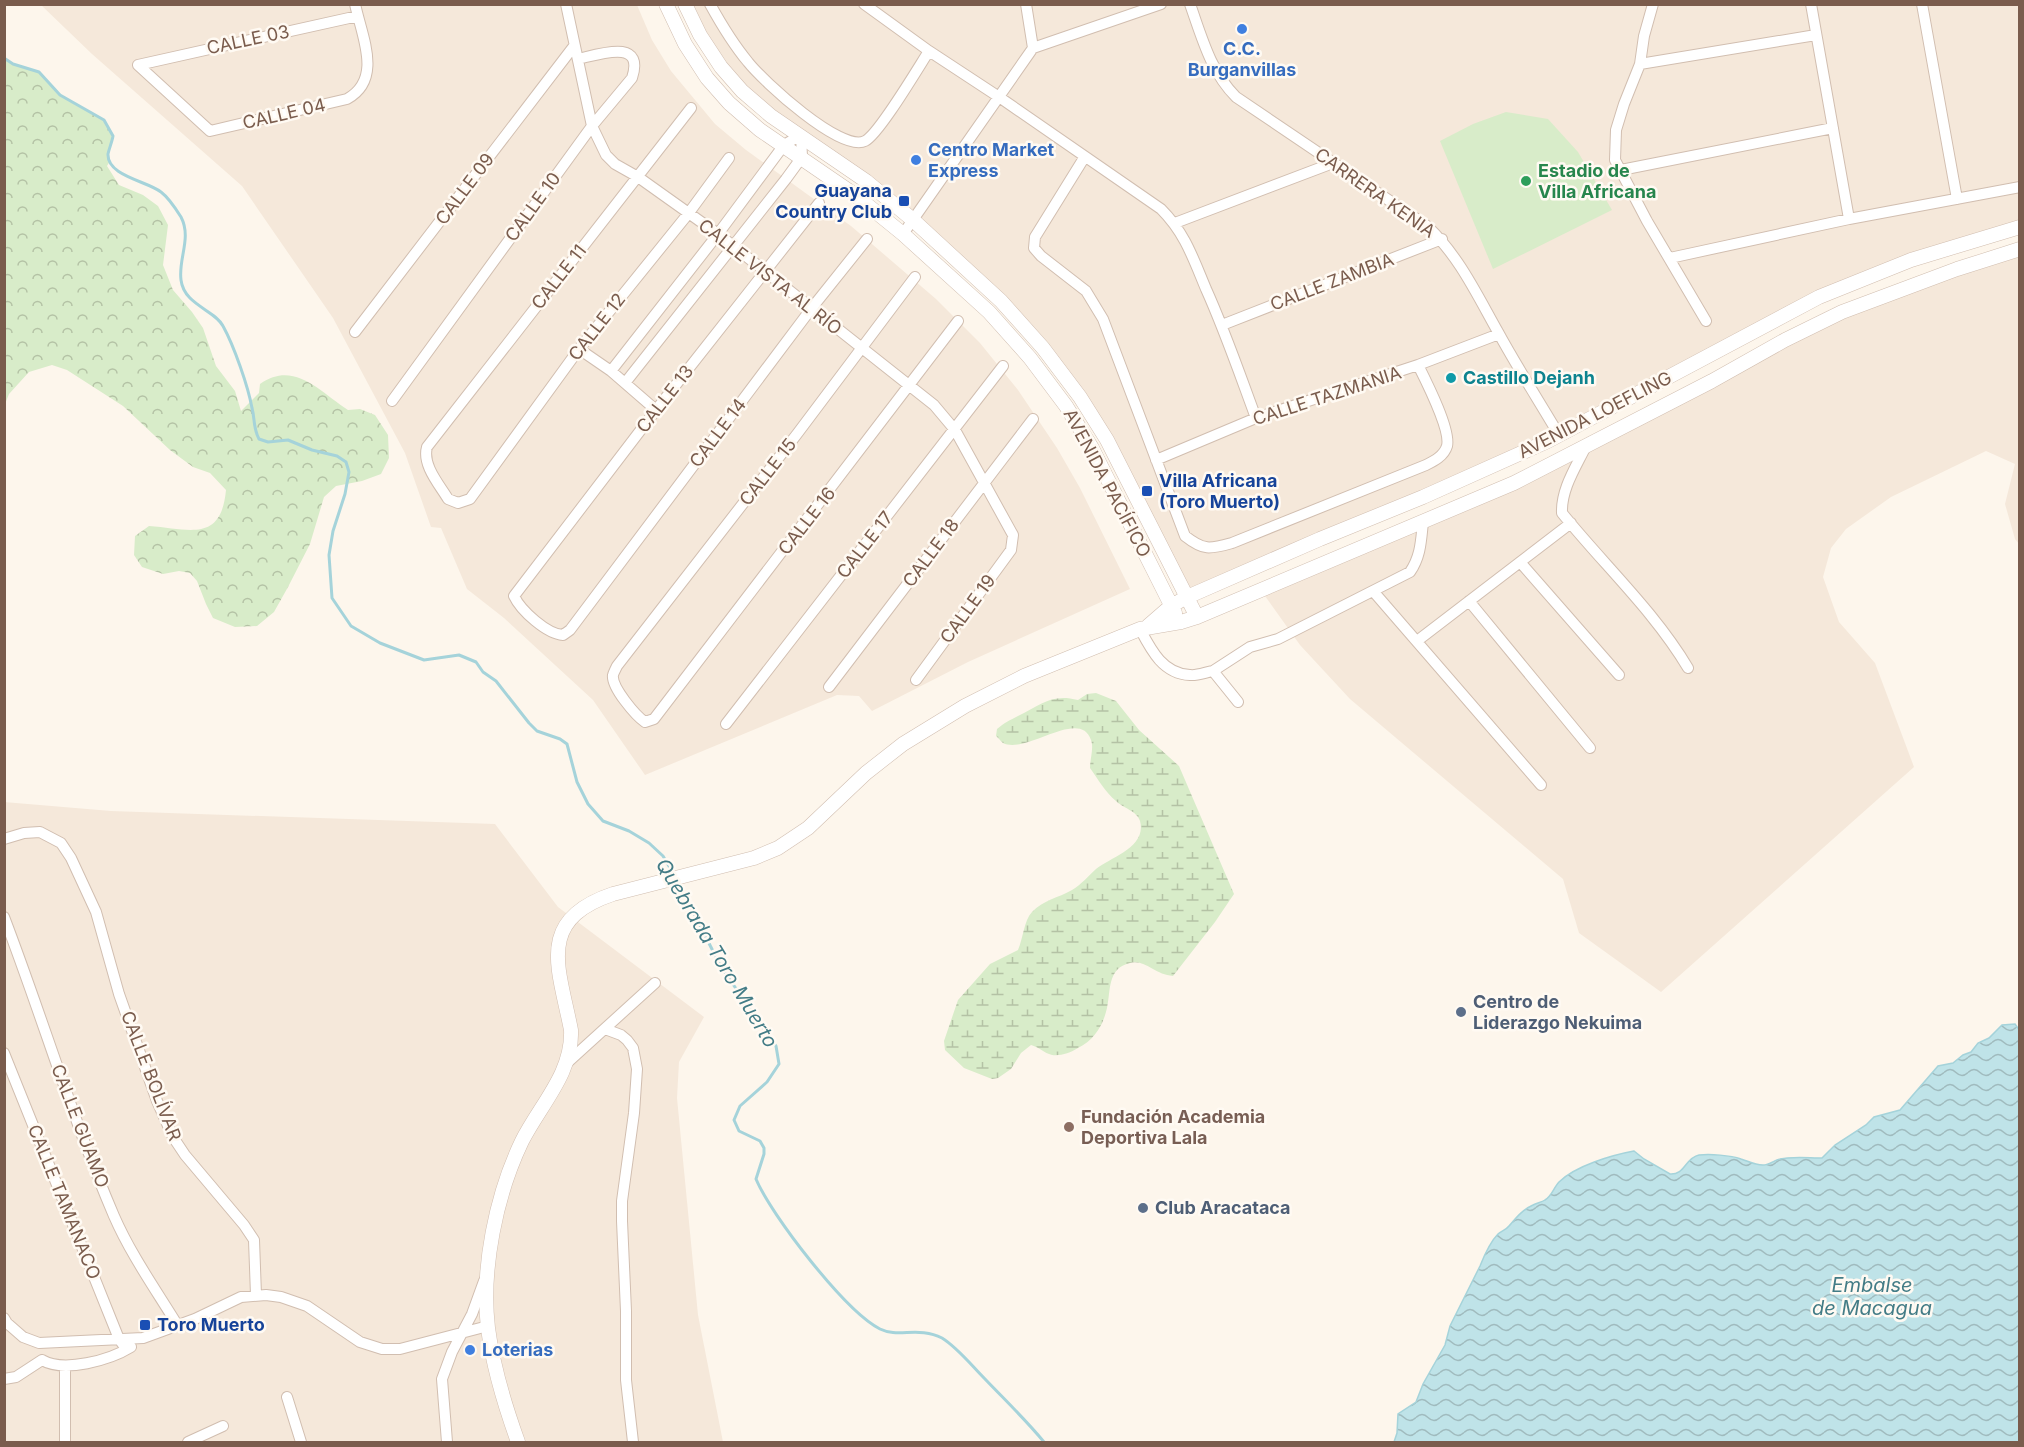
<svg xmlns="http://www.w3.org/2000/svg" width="2024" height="1447" font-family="Inter,sans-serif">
<defs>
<pattern id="forest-crowns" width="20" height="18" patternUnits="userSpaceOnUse" patternTransform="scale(1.5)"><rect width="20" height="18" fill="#d8ecc9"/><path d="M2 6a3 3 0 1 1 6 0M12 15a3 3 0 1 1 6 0" fill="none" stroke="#b4c2a5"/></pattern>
<pattern id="wetland-marsh" width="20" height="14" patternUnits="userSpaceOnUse" patternTransform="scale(1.5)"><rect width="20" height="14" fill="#d8ecc9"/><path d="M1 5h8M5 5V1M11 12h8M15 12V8" fill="none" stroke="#b4c2a5"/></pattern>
<pattern id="water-waves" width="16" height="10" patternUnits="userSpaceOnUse" patternTransform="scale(1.5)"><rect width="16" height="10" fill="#bfe3e8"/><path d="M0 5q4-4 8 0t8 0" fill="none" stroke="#a0bbbe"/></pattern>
</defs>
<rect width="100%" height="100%" fill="#fdf6ec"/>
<path fill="#f5e8da" d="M41 5H637L652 40 671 71 715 124 746 150 851 226 936 299 980 343 1018 390 1057 448 1080 488 1130 589 968 662 872 711 859 696 837 695 645 775 593 700 504 618 467 589 441 528 431 527 405 453 333 318 242 186 92 54Z
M685 5H2019V227L1872 275 1548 441 1187 597 1080 397 965 268 742 91Z
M2019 249V544L2015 539 2005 504 2015 464 1986 451 1891 497 1846 529 1831 548 1823 577 1839 622 1875 663 1914 767 1661 992 1579 933 1563 879 1350 699 1300 645 1260 589 1514 484 1785 340Z
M4 802 111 811 495 824 558 907 704 1017 679 1062 677 1098 698 1315 723 1442H5Z"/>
<path fill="url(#forest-crowns)" d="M5 58 13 64 39 72 60 95 104 120 113 136 108 154 110 161 107 166 119 185 143 195 158 206 168 225 163 265 173 290 192 312 203 328 216 366 235 391 241 411 259 393 260 384C294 360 319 391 348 410L360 409 375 415 388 435 389 458 381 474 362 481 336 486 324 497 310 544 288 587 274 612 257 626 235 627 213 618 206 604 197 581 190 573 179 571 163 574 142 567 134 555 135 536 149 526C190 529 221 543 226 490L210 473 193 467 170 450 123 406 67 370 52 365 29 372 9 394 5 404Z"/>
<path fill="url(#wetland-marsh)" d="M1096 693 1116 701 1139 730 1179 766 1234 894 1215 922 1173 976C1155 975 1145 959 1130 963 1107 968 1111 991 1107 1008 1103 1026 1094 1040 1078 1048 1070 1053 1061 1056 1052 1055 1044 1053 1039 1047 1031 1045L1021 1053 1011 1069 998 1078 992 1079 964 1068 945 1050 944 1041 958 1000 990 964 1018 950C1023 939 1024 920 1032 912 1043 900 1058 898 1072 890 1082 884 1088 876 1096 869 1111 857 1147 847 1140 821 1137 811 1123 808 1116 801 1105 792 1098 779 1090 768 1090 759 1094 748 1091 740 1080 707 1026 755 1003 743 1000 741 999 738 996 736L997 729C1004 723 1010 720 1018 716 1041 705 1051 693 1078 700L1087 694Z"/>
<path fill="#d8ecc9" d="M1506 112 1548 119 1578 152 1612 210 1493 269 1440 141 1473 124Z"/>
<path fill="url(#water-waves)" stroke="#a5d3da" stroke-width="1.5" d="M2015 1024 2020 1031 2019 1442H1394L1397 1433 1398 1414 1416 1402 1423 1384 1445 1345 1450 1326 1480 1266C1484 1256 1490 1242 1498 1234 1501 1231 1506 1230 1509 1226 1516 1218 1522 1210 1533 1205 1537 1203 1542 1202 1545 1200 1552 1196 1554 1187 1559 1182 1575 1166 1612 1155 1634 1151L1644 1159 1670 1174C1685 1175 1685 1158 1699 1155 1710 1154 1730 1155 1741 1159 1748 1161 1754 1165 1763 1165 1770 1165 1774 1160 1780 1159 1793 1156 1809 1158 1822 1158L1835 1145 1866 1125 1874 1117 1900 1110 1938 1066 1953 1063 1963 1055 1971 1052 1978 1043 1989 1038 2002 1025Z"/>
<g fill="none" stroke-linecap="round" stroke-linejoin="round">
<path stroke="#a5d3da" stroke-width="3" d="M4 58 13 64 39 72 60 95 104 120 113 136C112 142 109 149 108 154 107 176 147 181 161 192 169 198 176 209 181 217 192 238 178 259 181 280 184 305 215 310 223 326 234 346 248 386 252 408 255 419 253 428 259 439L268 442 288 440 312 450 337 456 346 462 349 472 345 494 333 531 329 555 332 598 351 626 380 643 424 660 459 655 476 662 483 672 496 681 529 723 537 731 560 739 567 744 577 782 588 804 603 821 629 831 649 843 663 856 673 873
M678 882 721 967 776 1046 779 1064 767 1082 740 1106 734 1120 739 1131 760 1141 764 1148V1154L756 1179C771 1215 845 1311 880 1329 898 1338 919 1326 942 1338 958 1348 972 1366 985 1379 1005 1400 1026 1420 1044 1442"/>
<defs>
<path id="minor" d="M566 4 592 126 606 155 615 164 638 177 718 234 934 405 955 430 1013 535 1011 550 916 680
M710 4C721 24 733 44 748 62 763 81 841 153 865 141 879 134 918 68 929 51
M864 4 929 51 999 97 1161 209C1185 233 1193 258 1206 289 1225 331 1240 375 1256 418
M1026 4 1033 48
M1190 4C1202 38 1211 72 1236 97L1427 226C1459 256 1477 295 1498 332 1517 367 1539 401 1559 435
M1653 4 1644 36 1640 64 1624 104 1616 130 1615 160 1647 221 1706 321
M1811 4 1849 219
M1922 4 1957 199
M1640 64 1816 35
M138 65 210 131 347 99C383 79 362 37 355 4
M138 65 358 16
M691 108 427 447C422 465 439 484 448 499L458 503 470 499 579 349 688 214 729 158
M1084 158 1035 237 1034 248 1041 256 1086 291 1103 319 1185 536C1204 551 1210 549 1232 543L1426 465C1434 461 1444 456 1447 446 1451 430 1426 381 1418 365
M1621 170 1833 128
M819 203 656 410 514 596C521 611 547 634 563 635L570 630 811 309 867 239
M1175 223 1333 163
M903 234 1033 48 1161 4
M1670 258 1849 219 2020 187
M915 277 797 434 617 666C617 666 613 674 613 675 611 687 636 716 645 722L654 719 958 321
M1222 325 1442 239
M355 332 574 46
M579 349 611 371 656 410
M611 371 718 234 784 145 801 135 802 157 786 179 625 383
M392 401 592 126 632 78C645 38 600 54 578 59
M1586 446C1576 467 1561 489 1562 513 1604 565 1654 611 1688 668
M1156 460 1256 418 1418 365 1499 334
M1520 562 1619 675
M1373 591 1541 785
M1469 601 1590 748
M1140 629C1151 650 1163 674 1190 675 1197 676 1206 672 1213 671L1238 702
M1417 641 1571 523
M1213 671 1250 647 1278 639 1410 572C1421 556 1421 540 1423 522
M829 687 1033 419
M726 724 1003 366
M4 839 24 833 40 832 61 843 71 858 96 912 119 994 157 1101 173 1137 185 1155 244 1225 254 1240 256 1295
M4 917C42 1016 72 1118 114 1216 131 1255 156 1290 178 1326
M605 1029 621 1035 627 1040 633 1048 637 1069 634 1113 622 1201V1221L626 1311V1380L633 1442
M4 1053 119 1339 126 1349
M568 1062 655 983
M4 1318 7 1323 23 1337 39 1343 143 1338 195 1319 241 1297 266 1295 281 1297 307 1306 360 1342 382 1349H400L488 1326
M42 1360C64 1373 110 1360 131 1347
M65 1367V1442
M4 1379 16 1377 42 1360
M287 1397 301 1442
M188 1442 223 1426
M447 1442 442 1379 452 1352 472 1314 484 1281"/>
<path id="tertiary" d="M666 4 685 44 707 78 729 103 760 130 855 195 903 234 989 312 1030 358 1066 406 1092 448 1175 613
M685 4 700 35 721 67 742 91 771 116 866 181 913 220 1001 301 1043 348 1080 397 1107 440 1197 617
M1148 626 1171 606 1187 597 1320 539 1423 497 1548 441 1819 297 1911 260 2020 227
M518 1442C505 1406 493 1367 488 1328 481 1269 496 1195 522 1141 540 1105 573 1073 571 1030 559 968 535 920 613 894L754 858 778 848 808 828 866 773 903 744 965 706 1024 676 1140 629 1181 622 1197 617 1514 483 1712 381 1785 340 1842 312 1957 269 2020 249"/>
</defs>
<use href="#minor" stroke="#d1beb0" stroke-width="12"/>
<use href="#tertiary" stroke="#d1beb0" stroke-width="15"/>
<use href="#minor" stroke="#fff" stroke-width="10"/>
<use href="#tertiary" stroke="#fff" stroke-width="14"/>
</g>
<g fill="#3f7fe0" stroke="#fffaf3" stroke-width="2">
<circle cx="1242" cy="29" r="6"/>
<circle cx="916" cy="160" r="6"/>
<circle cx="470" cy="1350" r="6"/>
</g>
<circle fill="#2e9e5b" stroke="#fffaf3" stroke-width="2" cx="1526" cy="181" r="6"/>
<g fill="#1a4fb4" stroke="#fffaf3" stroke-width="2">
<rect x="898" y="195" width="12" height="12" rx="3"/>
<rect x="1141" y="485" width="12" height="12" rx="3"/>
<rect x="139" y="1319" width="12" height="12" rx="3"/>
</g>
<circle fill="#0f9aa8" stroke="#fffaf3" stroke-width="2" cx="1451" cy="378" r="6"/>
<g fill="#5c6f8a" stroke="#fffaf3" stroke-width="2">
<circle cx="1461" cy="1012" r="6"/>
<circle cx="1143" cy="1208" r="6"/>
</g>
<circle fill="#8d6e63" stroke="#fffaf3" stroke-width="2" cx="1069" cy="1127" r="6"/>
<g text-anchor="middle" stroke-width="5" stroke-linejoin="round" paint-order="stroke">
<g font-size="18" fill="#7a5c4d" stroke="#fffaf3">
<text transform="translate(248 40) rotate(-12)" y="6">CALLE 03</text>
<text transform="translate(284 114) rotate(-13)" y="6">CALLE 04</text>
<text transform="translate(465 189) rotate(-53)" y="6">CALLE 09</text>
<text transform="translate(1375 193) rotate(35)" y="6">CARRERA KENIA</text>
<text transform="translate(533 207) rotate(-54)" y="6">CALLE 10</text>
<text transform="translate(559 277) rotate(-52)" y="6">CALLE 11</text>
<text transform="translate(770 277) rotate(38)" y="6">CALLE VISTA AL RÍO</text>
<text transform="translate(1332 282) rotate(-21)" y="6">CALLE ZAMBIA</text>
<text transform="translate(597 327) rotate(-52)" y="6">CALLE 12</text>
<text transform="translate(1327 396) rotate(-18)" y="6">CALLE TAZMANIA</text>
<text transform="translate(665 399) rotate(-52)" y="6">CALLE 13</text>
<text transform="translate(1595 415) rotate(-27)" y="6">AVENIDA LOEFLING</text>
<text transform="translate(718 433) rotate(-53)" y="6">CALLE 14</text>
<text transform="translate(768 472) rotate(-52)" y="6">CALLE 15</text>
<text transform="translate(1107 483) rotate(62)" y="6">AVENIDA PACÍFICO</text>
<text transform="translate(807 521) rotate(-52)" y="6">CALLE 16</text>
<text transform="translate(865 545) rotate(-52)" y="6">CALLE 17</text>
<text transform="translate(931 553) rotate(-53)" y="6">CALLE 18</text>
<text transform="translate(968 609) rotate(-54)" y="6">CALLE 19</text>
<text transform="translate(151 1076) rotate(69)" y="6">CALLE BOLÍVAR</text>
<text transform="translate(80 1126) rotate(69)" y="6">CALLE GUAMO</text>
<text transform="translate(64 1202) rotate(68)" y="6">CALLE TAMANACO</text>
</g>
<g font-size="18" font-weight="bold" fill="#366cbe" stroke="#fffaf3" text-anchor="start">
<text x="1242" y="55" text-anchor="middle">C.C.<tspan x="1242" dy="21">Burganvillas</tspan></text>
<text x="928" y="156">Centro Market<tspan x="928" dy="21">Express</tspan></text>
<text x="482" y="1356">Loterias</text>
</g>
<g font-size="18" font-weight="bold" fill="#27864d" stroke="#fffaf3" text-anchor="start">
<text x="1538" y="177">Estadio de<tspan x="1538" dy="21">Villa Africana</tspan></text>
</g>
<g font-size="18" font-weight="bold" fill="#164399" stroke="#fffaf3" text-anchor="start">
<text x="892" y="197" text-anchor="end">Guayana<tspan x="892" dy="21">Country Club</tspan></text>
<text x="1159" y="487">Villa Africana<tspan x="1159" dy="21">(Toro Muerto)</tspan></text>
<text x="157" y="1331">Toro Muerto</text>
</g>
<g font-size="18" font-weight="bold" fill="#0d838f" stroke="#fffaf3" text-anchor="start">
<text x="1463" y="384">Castillo Dejanh</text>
</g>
<g font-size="18" font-weight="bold" fill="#4e5e75" stroke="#fffaf3" text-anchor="start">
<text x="1473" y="1008">Centro de<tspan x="1473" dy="21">Liderazgo Nekuima</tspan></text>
<text x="1155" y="1214">Club Aracataca</text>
</g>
<g font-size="18" font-weight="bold" fill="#785e54" stroke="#fffaf3" text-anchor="start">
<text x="1081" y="1123">Fundación Academia<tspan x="1081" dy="21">Deportiva Lala</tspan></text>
</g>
<g font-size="20" font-style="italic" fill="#437c86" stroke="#fffaf3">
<text transform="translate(717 953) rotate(59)" y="7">Quebrada Toro Muerto</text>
<text x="1872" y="1292">Embalse<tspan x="1872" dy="23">de Macagua</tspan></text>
</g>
</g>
<rect width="2024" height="1447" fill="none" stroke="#7a5c4d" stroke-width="12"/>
</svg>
